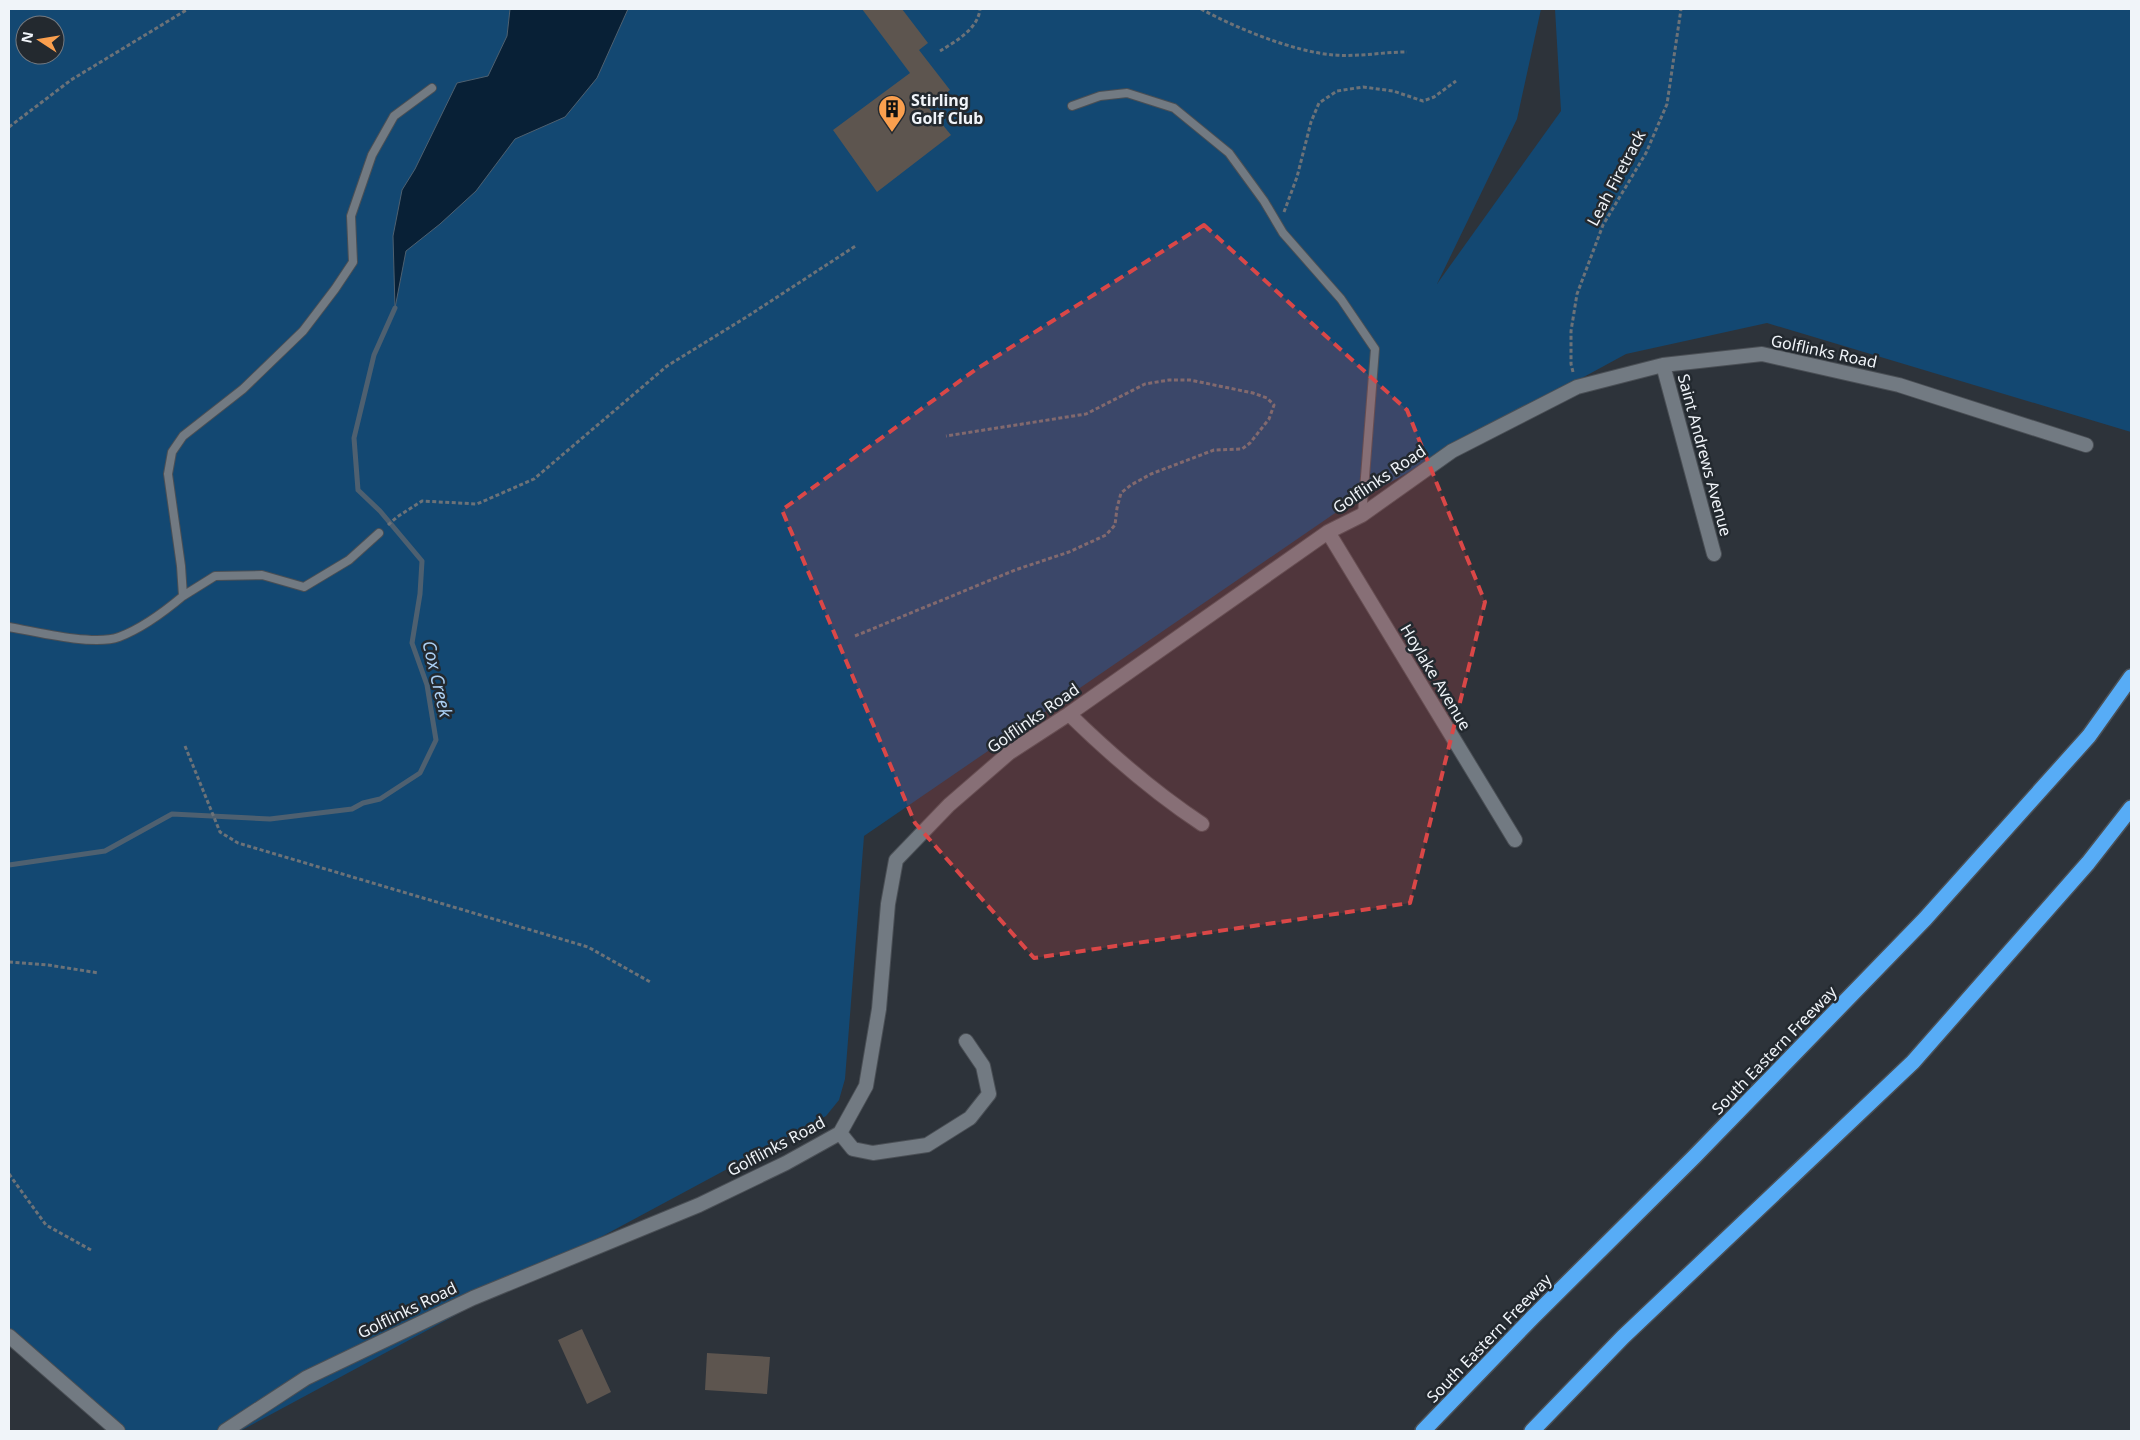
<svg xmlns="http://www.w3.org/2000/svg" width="2140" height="1440" font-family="'Noto Sans',sans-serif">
<rect width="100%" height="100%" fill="#2d333a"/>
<path fill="#134872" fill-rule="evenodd" d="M9 9H1541L1517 119 1437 284 1561 111 1555 9H2131V432L1767 323 1626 354 1341 509 864 836 845 1079 839 1100 826 1116 240 1431H118L9 1336ZM25 25H55V55H25Z"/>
<path fill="#082036" stroke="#4e6070" d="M510 9H628L597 78 565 117 515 139 476 191 440 224 406 251 395 308 393 236 402 190 415 169 457 83 488 76 507 36Z"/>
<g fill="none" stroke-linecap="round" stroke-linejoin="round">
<path stroke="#4e6070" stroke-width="5" d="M9 865 105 851 172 814 270 819 352 809 363 803 380 799 420 773 436 740 427 685 412 643 420 594 422 561 380 511 358 490 354 438 374 355 395 308"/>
</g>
<path fill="#5d554f" d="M862 9H902L928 43 919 50 950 90 928 107 951 135 877 192 833 130 910 73Z
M582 1329 611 1392 587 1404 558 1340Z
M707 1353 770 1357 767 1394 705 1390Z"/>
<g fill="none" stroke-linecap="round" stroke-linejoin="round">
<defs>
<path id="service" d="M1072 106 1100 96 1127 93 1174 108 1229 153 1264 201 1283 233 1341 299 1375 349 1362 515
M183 596 215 576 262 575 304 587 349 560 379 533
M9 627C36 632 94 646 119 637 143 628 164 612 183 596L181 566 168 474 172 452 183 436 243 389 303 331 335 289 353 262 351 216 372 155 394 116 432 88"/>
<path id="minor" d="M1663 365 1714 554
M1328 532 1515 840
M1069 714C1111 755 1152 791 1202 824
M840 1133 853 1149 873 1153 927 1145 970 1118 989 1094 983 1066 966 1041
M225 1431 306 1378 473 1298 699 1205 786 1163 840 1133 866 1086 879 1009 888 904 896 860 949 805 1009 753 1069 714 1328 532 1362 515 1452 451 1577 387 1663 365 1762 354 1899 385 2086 445"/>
<path id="secondary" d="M9 1336 118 1431"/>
<path id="motorway" d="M1423 1431 1532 1318 1694 1157 1925 919 2089 736 2131 677
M1532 1431 1623 1337 1913 1062 2088 863 2131 808"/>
</defs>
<use href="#service" stroke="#4a4f55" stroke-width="10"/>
<use href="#minor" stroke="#4a4f55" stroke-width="16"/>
<use href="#secondary" stroke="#4a4f55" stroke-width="16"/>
<use href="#motorway" stroke="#4a4f55" stroke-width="18"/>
<path stroke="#6c7278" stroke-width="3" stroke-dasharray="4 2.5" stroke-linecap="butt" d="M1201 9C1236 28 1294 52 1334 55 1358 57 1383 52 1407 52
M940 51C956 41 978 29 980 9
M9 127 71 80 188 9
M1284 212 1297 177 1311 122 1319 103 1337 91 1363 87 1393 91 1423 101 1434 97 1456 81
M1573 372 1571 364V331L1577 294 1603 225 1646 153 1667 104 1681 9
M388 525 397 517 422 501 477 504 534 479 667 366 748 316 857 245
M855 636 1015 570 1069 552 1106 535 1115 525 1117 508 1121 493 1131 485 1151 474 1214 450 1242 449 1250 443 1269 419 1274 405 1267 398 1253 393 1190 380H1169L1145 384 1086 414 946 436
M185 746 220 832 238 843 588 947 652 983
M9 962 48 965 99 973
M9 1174 46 1225 91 1250"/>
<use href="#service" stroke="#727a82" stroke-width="8"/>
<use href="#minor" stroke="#727a82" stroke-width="14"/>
<use href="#secondary" stroke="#727a82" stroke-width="14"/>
<use href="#motorway" stroke="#57acf6" stroke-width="15"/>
</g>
<path fill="#da4747" fill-opacity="0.2" stroke="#da4747" stroke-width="4" stroke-dasharray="10 6" stroke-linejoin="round" d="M1204 225 1407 410 1485 602 1410 903 1034 958 915 823 782 510 975 370Z"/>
<defs>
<symbol id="building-pin" viewBox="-11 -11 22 30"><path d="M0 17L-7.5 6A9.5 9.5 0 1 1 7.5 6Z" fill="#fa9f4e" stroke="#23292f"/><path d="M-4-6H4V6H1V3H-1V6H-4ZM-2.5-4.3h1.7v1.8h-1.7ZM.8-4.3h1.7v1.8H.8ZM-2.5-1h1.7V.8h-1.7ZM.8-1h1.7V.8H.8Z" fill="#111"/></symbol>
</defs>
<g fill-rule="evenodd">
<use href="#building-pin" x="876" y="93" width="32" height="43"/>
</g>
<g text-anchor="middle" stroke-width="5" stroke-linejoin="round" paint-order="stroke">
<g font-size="16" font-weight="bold" fill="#f0f4f9" stroke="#23292f" text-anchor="start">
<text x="911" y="106">Stirling<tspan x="911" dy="18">Golf Club</tspan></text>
</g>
<g font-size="16" fill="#f0f4f9" stroke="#23292f">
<text transform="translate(1616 178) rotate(-62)" y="6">Leah Firetrack</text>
<text transform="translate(1824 351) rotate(12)" y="6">Golflinks Road</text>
<text transform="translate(1705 455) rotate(75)" y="6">Saint Andrews Avenue</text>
<text transform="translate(1379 479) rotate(-34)" y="6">Golflinks Road</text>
<text transform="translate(1436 677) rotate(59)" y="6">Hoylake Avenue</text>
<text transform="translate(1033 718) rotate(-35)" y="6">Golflinks Road</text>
<text transform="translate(1774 1050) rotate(-46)" y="6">South Eastern Freeway</text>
<text transform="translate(776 1146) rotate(-28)" y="6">Golflinks Road</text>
<text transform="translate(407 1310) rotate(-26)" y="6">Golflinks Road</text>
<text transform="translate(1489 1338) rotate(-46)" y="6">South Eastern Freeway</text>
</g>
<g font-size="18" font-style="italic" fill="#aacef2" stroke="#23292f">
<text transform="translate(437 679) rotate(77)" y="6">Cox Creek</text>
</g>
</g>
<rect width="2140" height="1440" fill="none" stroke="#f0f4f9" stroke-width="20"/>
<g transform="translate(40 40) rotate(282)"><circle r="24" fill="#23292f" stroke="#757a80"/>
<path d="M0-4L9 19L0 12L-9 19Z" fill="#fa9f4e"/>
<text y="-8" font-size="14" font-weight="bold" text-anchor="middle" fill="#f0f4f9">N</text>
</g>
</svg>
